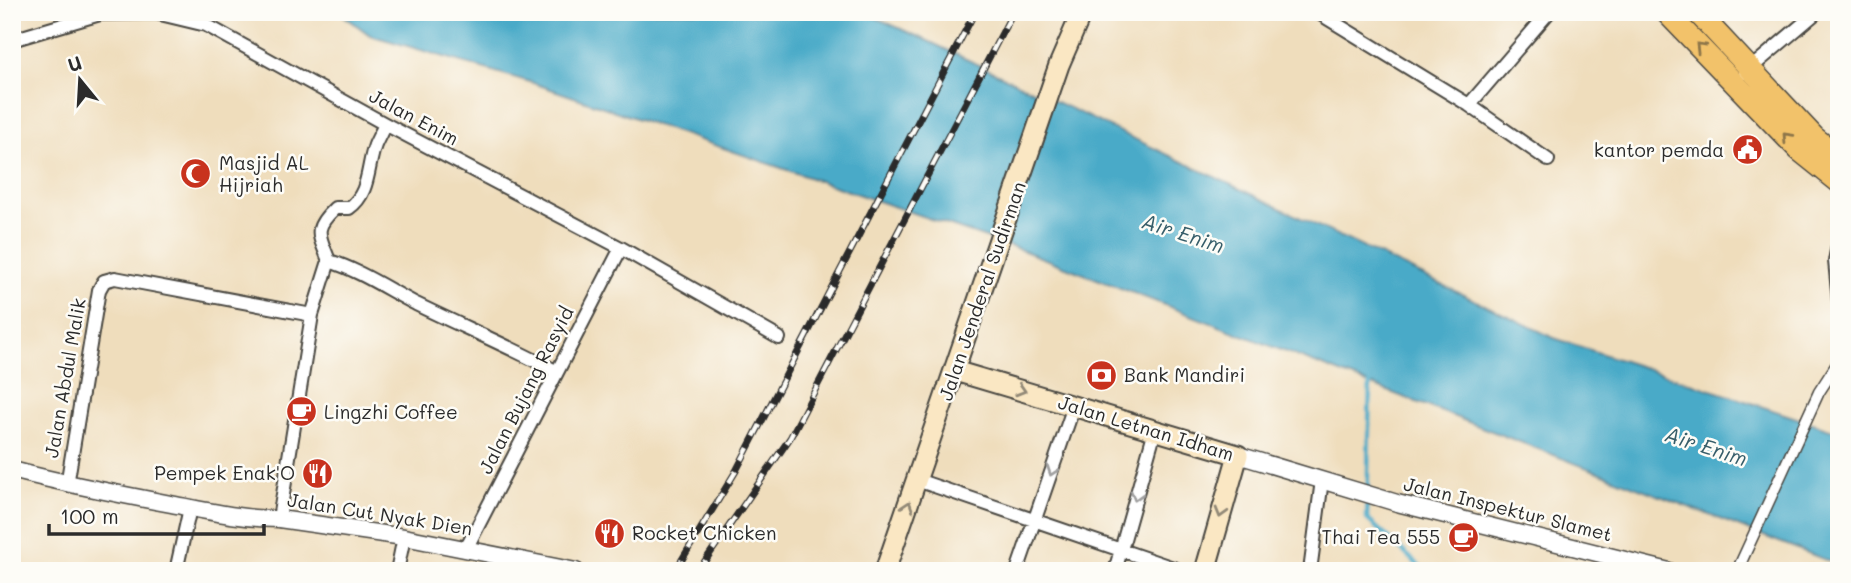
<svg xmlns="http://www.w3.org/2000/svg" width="1851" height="583" font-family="Mali,sans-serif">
<rect width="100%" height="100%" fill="#fdfcf7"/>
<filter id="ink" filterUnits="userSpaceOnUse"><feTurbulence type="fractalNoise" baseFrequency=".0143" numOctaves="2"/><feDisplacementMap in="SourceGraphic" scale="14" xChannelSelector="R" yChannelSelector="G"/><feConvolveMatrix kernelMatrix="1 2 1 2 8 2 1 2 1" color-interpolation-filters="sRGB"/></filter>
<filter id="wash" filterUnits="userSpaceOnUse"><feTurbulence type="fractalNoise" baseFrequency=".00686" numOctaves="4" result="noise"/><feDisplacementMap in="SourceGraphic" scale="28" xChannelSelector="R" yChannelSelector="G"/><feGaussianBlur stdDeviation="1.57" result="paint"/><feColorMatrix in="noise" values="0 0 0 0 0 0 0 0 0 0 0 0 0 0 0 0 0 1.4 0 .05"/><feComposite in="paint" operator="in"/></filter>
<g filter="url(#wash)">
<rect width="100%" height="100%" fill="#efddbc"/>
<path fill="#48aac8" stroke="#3a6a7a" stroke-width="2" d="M339 12H863L928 41 1554 338 1839 432V565L1027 252 530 82 370 35Z"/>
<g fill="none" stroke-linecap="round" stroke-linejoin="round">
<path stroke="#48aac8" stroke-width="4.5" d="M1370 378 1367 519 1425 571"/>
</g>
</g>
<g filter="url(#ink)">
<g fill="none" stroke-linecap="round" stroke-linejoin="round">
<defs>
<path id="pedestrian" d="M1737 571 1819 392 1839 361"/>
<path id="minor" d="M1317 12 1469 105 1548 160
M12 40 100 14 156 13 206 25 385 124 621 248 779 338
M1745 73 1817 12
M1469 105 1549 12
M1839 240 1835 261 1839 302
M329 261C359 270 387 289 416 304 463 327 511 347 557 372
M329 261C319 234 312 230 335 208H349C370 194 367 166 375 145 378 138 382 131 385 124
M917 480 1182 571
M67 485 99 290 104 281 115 278 312 315
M279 519 312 315 329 261
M466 549 621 248
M176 571 190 508
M397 571 404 537
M1017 571 1074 406
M1115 571 1155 430
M1310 571 1322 480"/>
<path id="tertiary" d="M1238 455 1397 503 1669 571
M12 470C65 484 118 494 171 504 207 511 243 519 279 519L404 537 576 571"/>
<path id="secondary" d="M955 371 1238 455 1205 571
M885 571 1059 65 1082 12"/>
<path id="trunk" d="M1666 12 1799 150 1839 182
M1697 12 1814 137 1839 157"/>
</defs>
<use href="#pedestrian" stroke="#484641" stroke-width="13"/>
<use href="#minor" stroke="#484641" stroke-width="16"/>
<use href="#tertiary" stroke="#484641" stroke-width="19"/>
<use href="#secondary" stroke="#484641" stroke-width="23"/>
<use href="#trunk" stroke="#484641" stroke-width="24"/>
<use href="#pedestrian" stroke="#fff" stroke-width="10"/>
<use href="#minor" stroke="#fff" stroke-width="12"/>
<use href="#tertiary" stroke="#fff" stroke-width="16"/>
<use href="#secondary" stroke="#fae7c3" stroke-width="19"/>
<use href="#trunk" stroke="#f2c26a" stroke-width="21"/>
<defs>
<path id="rail" d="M675 571 736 471 975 12
M698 571 790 438 1013 12"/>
</defs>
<use href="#rail" stroke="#2b2b2b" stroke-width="7"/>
<use href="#rail" stroke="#fdfcf7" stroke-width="4.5" stroke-dasharray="13" stroke-linecap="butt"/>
</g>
<defs><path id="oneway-chevron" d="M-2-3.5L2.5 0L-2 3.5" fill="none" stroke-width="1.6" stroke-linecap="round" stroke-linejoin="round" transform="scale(1.75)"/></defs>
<g stroke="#8e764a">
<use href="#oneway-chevron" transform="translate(1700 47) rotate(-135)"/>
<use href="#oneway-chevron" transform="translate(1787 137) rotate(-133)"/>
</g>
<g stroke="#928977">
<use href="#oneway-chevron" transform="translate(1021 390) rotate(17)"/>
<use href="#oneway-chevron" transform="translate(908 506) rotate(-71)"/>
<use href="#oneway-chevron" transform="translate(1221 513) rotate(106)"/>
</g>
<g stroke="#a0a0a0">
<use href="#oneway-chevron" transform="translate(1052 471) rotate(109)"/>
<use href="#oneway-chevron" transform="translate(1136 496) rotate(106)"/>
</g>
</g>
<defs>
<symbol id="civic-disc" viewBox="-11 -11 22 22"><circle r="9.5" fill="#c8321e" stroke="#fdfcf7"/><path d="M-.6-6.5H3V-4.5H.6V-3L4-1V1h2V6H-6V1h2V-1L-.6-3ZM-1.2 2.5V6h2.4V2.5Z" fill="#fff"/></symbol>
<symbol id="mosque-disc" viewBox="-11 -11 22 22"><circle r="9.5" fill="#c8321e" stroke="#fdfcf7"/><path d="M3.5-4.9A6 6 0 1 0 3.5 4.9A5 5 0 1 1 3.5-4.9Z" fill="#fff"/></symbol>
<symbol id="bank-disc" viewBox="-11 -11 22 22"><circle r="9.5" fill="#c8321e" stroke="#fdfcf7"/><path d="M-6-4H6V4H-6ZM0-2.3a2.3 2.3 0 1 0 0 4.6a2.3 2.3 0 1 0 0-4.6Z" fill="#fff"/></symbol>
<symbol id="cafe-disc" viewBox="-11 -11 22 22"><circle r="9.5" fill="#c8321e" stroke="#fdfcf7"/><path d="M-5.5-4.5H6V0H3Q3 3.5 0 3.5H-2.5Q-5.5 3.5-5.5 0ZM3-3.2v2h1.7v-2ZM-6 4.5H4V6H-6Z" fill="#fff"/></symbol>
<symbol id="restaurant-disc" viewBox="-11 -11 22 22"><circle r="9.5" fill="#c8321e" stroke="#fdfcf7"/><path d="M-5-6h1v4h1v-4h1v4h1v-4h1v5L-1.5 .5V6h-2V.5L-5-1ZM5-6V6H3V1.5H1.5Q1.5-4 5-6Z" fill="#fff"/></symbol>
</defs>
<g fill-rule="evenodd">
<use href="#civic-disc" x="1730" y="132" width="35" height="35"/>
<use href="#mosque-disc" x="178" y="156" width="35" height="35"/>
<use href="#bank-disc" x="1084" y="358" width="35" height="35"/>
<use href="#cafe-disc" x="284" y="394" width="35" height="35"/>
<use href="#restaurant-disc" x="300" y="456" width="35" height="35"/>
<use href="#restaurant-disc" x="592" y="516" width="35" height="35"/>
<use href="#cafe-disc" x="1446" y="520" width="35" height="35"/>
</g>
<g text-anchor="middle" stroke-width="5" stroke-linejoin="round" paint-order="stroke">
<g font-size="19" fill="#2b2b2b" stroke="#fdfcf7">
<text transform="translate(414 117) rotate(28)" y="7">Jalan Enim</text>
<text transform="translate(982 291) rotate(-71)" y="7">Jalan Jenderal Sudirman</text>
<text transform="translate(65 378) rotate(-80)" y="7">Jalan Abdul Malik</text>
<text transform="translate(526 390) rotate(-63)" y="7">Jalan Bujang Rasyid</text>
<text transform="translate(1146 428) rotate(17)" y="7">Jalan Letnan Idham</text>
<text transform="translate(1508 509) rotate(14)" y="7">Jalan Inspektur Slamet</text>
<text transform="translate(380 514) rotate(9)" y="7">Jalan Cut Nyak Dien</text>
</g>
<g font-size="19" fill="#2b2b2b" stroke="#fdfcf7" text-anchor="start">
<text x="1724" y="157" text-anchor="end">kantor pemda</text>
<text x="219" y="170">Masjid AL<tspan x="219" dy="22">Hijriah</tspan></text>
<text x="1124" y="382">Bank Mandiri</text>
<text x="324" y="419">Lingzhi Coffee</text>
<text x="295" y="480" text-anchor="end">Pempek Enak'O</text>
<text x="632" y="540">Rocket Chicken</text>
<text x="1440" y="544" text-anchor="end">Thai Tea 555</text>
</g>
<g font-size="21" font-style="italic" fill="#375e6a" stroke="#fdfcf7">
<text transform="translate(1183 234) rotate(18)" y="7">Air Enim</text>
<text transform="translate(1706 447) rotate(18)" y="7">Air Enim</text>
</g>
</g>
<rect width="1851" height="583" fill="none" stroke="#fdfcf7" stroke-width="42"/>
<g transform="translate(80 80) rotate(342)" stroke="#fdfcf7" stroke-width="5" paint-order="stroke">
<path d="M0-5L12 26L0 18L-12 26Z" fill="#2b2b2b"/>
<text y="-10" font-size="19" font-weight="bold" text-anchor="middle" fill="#2b2b2b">U</text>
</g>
<path d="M49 524v10h215v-10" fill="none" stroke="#2b2b2b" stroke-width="3.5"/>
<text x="60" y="524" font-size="21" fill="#2b2b2b" stroke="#fdfcf7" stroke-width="5" paint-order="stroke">100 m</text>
</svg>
